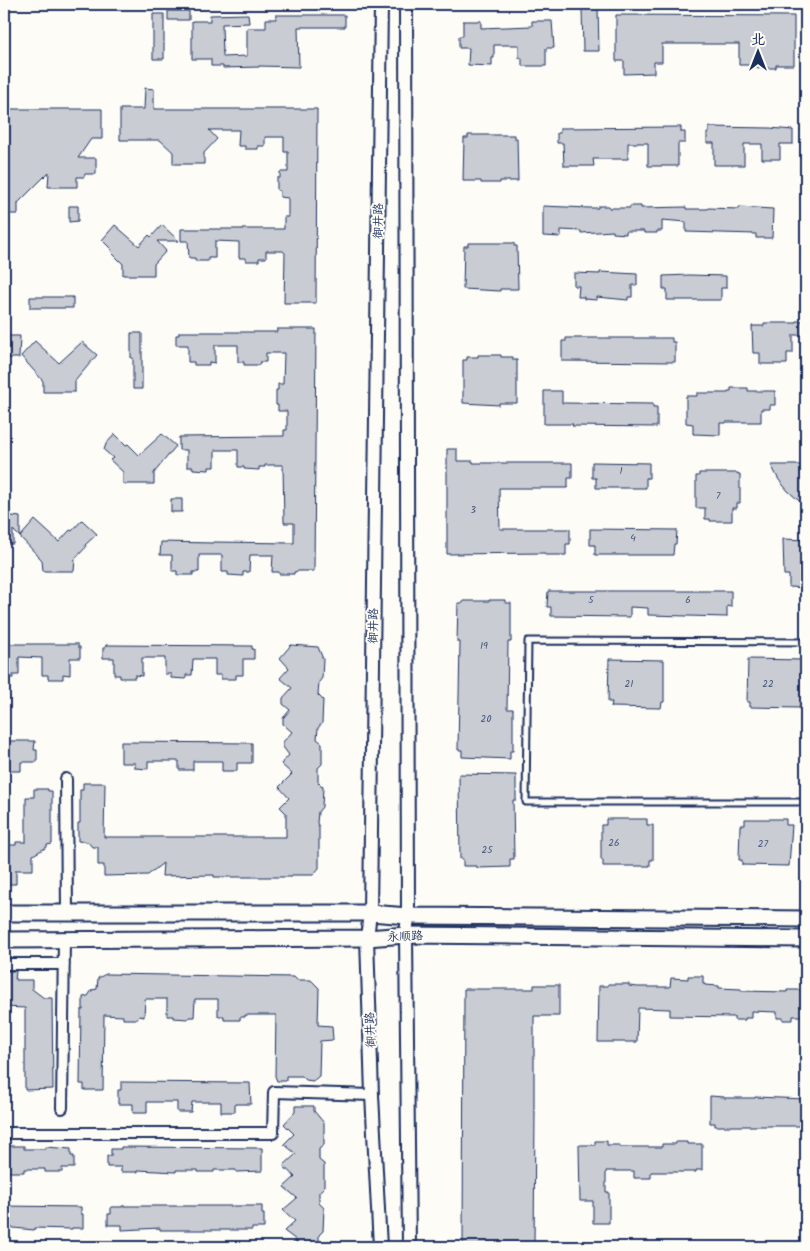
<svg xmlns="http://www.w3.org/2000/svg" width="810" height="1251" font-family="Kalam,'LXGW WenKai TC',sans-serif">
<rect width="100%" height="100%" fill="#fdfcf7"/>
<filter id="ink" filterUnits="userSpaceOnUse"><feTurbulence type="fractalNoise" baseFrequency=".02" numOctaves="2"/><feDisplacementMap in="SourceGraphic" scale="10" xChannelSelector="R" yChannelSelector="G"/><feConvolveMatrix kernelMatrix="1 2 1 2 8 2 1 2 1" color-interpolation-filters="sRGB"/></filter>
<g filter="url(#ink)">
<path fill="#c9ccd3" stroke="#1b2f5e" d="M582 8H598L599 51H583Z
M168 11H189V20H168Z
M153 14H164V59H153Z
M248 14 249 23 222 24 223 57 247 56V28H266V19H276V15H345V27H298L299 67 259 66V67L223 68V66H211V59H192V21H210V15Z
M616 15 794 16V65H776V68H757V65H739V44H662V62H654V73L624 74V61H616Z
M463 21H481V28L532 26V21H552L554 48H546V66H522V58H519V45H494V58H492V66L468 65 469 48H459V36H463Z
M145 88 154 89V109H317L316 303H284L285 253 283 251H266V258H259V261H246V258H239V242L215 241V258H208V261H195V258H189L188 241H181V229H284V217H288V198L280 197V191L277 190V178H280V172H288V152H284V137H265V146H258V149H245V146H238L239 130H209L217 139 204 153V164H173V152L160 140H120V109H144Z
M4 109H102V139H91L78 158H96V174H85L84 177H77V187H48L49 172 18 203V214H4Z
M681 127V132H685V143H678V166H648V143H628V159H593L594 166H564L563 143H557V133H560V128Z
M709 127 770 128 793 130V144H780V159H762V144H744V165H714V143H707V133H709Z
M468 135H514V138H517L518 181H500V183H481V181H463L464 138H468Z
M69 206H78V221L69 222Z
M543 206 589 208H598V206H609V208H630V206H641V208L686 207V209H708V208L739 209V207L773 209 772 238H756V234L686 232V222L662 220V231H657V233H644V231H626V234L613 233V231L581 233V231L561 230V237L543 236Z
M115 225 139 246 149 235 151 237 162 225 179 241H157L166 251 154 264V275H123V264L111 252 112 250 102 240Z
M468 243H514V246H517L518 289H500V291L463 289 464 246H468Z
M600 272 637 274V285H632V297H628V300L597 297V300L584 299V297H578L579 286H574V273L600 274Z
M689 275 726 276V288H721V300H667V289H663V276Z
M30 297H73V308H30Z
M796 321H806V335H793V353H787V364H760V353H753L752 326H764V323H796Z
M277 329H316L314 571H299L294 572V574H279V572H272L273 555H250L249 572H243V576L228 575V572H222V555H199V572H193V575H177V571H172V555H160L161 542 213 543V542L294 543V523H284L283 465H265V467H259V470L244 469V467H238V450H215V467H209V470L193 469V467H187V450H179V437L284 436V430H287V411H278V405H276V390H278V384H283L284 353H266V362H260L259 365H244V362H238V345H215V363L209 362V365H194V362H188V345H176V335H179V332H277Z
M131 333H142V389H133V358H131Z
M4 336H20L19 358H4Z
M566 338H672V342H675V362L562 361V341H566Z
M35 341 59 363 82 342 97 355 75 381V392H43V381L21 356Z
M478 355H501V357H513V360H517V403H499V405L463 403V360H467V357H478Z
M731 388H748V391H775V405H770V409H761V422H726V423H720V435L693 434V424L686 423V396H697V393H728V391H731Z
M544 391H562V403L653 404V407H657V427L572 426 573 424H544Z
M115 434 126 445 128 444 139 455 162 434 176 446 154 473V484H123V472L110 460 113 458 104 450 106 444Z
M447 449H457V461H473V463H572V478H568V488H499L500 529H570V544H566V555H545V553L447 554Z
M592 462 649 463V478H646V488H596V478H592Z
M771 465H802L803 469 806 473V507L788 491 779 480Z
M699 473H738V474H740V503H737V508H732V521H710V519H705V508H696V476H699Z
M171 499H182V512H171Z
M4 515 20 517V537L13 530V544H4Z
M35 520 59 542 70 530 72 531 82 520 97 534 85 545 86 547 75 559 74 571H43L42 560 20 537Z
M590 529 677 530 676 544H674L673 555H595V545H590Z
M783 539 806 540V588L789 587V575H784Z
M548 591H731V607L727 606V617L648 615V608L630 607V617L551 616V607H547Z
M489 600H505V603H511V642H508L507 709H513V751H510V759L462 757V750H458L460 642H457L458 603H463V601H489Z
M4 644H78V647H80V658H70V675L63 674V679H48V675H42V658L19 657V675H13V678H4Z
M106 645 252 646V649H254V659H243V675H236V679H221V675H215V659H193L192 675H186V679L171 678V674H165V658H142V676L135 675V678H120V675H114V658H103V648H105Z
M291 645 318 647 323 659 322 678 319 682 318 695 323 700 322 723 318 728 317 739 322 743V764L318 768V782L323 787 322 807 318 812 317 823 319 827V868L313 875H292V877H214V875L162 876 163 863 148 875 104 876V865H98V847H92L88 842 78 841V823H80V790H83V783H105L104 837H286V813L280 807 289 798 279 787 292 774 281 764 289 755 283 747V742L292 732 283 724V718L290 710 283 704V698L292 688 280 678 289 668 280 658Z
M609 659 664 660V702H662L661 708 611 707 612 702H608Z
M748 659 804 660 803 702H800V708L750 707V702H747Z
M4 741H35L34 750H37V762H21V771H5Z
M121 742 252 743V763H237V771H222V761H193V770H179V761H148V769L135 768V763H121Z
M459 774 516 775V800H513L514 859H510V867L477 868V866H463V859H460Z
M34 789H48V791H52V844L47 845V847L33 855V870H16V884H4V845H16V842H26V797H34Z
M606 819H647V825H653V860H650V866H603V860H601V825H606Z
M745 819H786V825H792L789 866 742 865V860H739L740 825H745Z
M4 971H16L15 980H32V989L44 998H52L53 1089 25 1090V1008L4 1007Z
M106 974 294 977 297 980H311L319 988 318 1025 332 1026 333 1040 320 1041 319 1076 313 1081 306 1080 302 1076H286V1081H277L275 1076 276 1015H245V1017H240V1020H224V1016H218V999H195L194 1017H189L188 1019 173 1018V1016H167V999H145L144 1017 139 1016 138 1019H123V1016L104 1015 103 1090H84V1084H80L81 1010H83V997L88 996 92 990 97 989 98 978Z
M688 976H703V984H705V985L719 986V988L741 989V991L787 992V990H806V1016H793V1020H783V1018H777V1012L751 1011V1018H745V1020H734V1017L670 1016V1009L638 1008 637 1042H598L599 986H608V984H629V986L638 987H670L671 978 688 979Z
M534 985H559V1016H534V1111H535L534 1247H463L464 989H534Z
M121 1082 250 1083 251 1104H235V1112H221V1102H192L191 1112H177V1102H147V1113H133V1104H118V1090H121Z
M710 1096 724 1097V1098H755V1097L806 1099V1126H715V1123H710Z
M295 1106H314V1111L324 1123V1145L319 1149V1160L324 1164V1187L319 1192V1203L324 1208 323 1231 319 1235V1247H289L296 1240 284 1231 295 1221 283 1210 297 1198 284 1187 295 1177 283 1166 296 1154 284 1144 294 1134 284 1124 295 1112Z
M595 1141H607V1145H620V1147H662V1144H676V1142H687V1144H702V1170H696V1172H651V1178H634V1171H606V1192H609V1223H593V1201H580L579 1145H595Z
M7 1146H24V1149H46V1147L71 1149V1156H74V1168H62V1172H45V1169H24V1172H7V1169H4V1150H7Z
M121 1147 262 1148V1171L236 1172V1170H214V1172H198V1170H176V1172L138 1170V1172H121V1167H107V1156H111V1149H121Z
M4 1206 81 1207V1214H83V1228H72V1229L34 1228V1230L4 1227Z
M122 1206H262V1214H264V1228H252V1230H160V1228L122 1230V1225H108V1214H111V1207H122Z"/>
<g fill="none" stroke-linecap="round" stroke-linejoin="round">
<defs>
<path id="service" d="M806 642 528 641 526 802H806"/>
<path id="minor" d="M66 779 67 914
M4 964H64
M62 1108 64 940
M4 1133H273L274 1092 372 1095"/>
<path id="tertiary" d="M406 4 408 916 406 935 409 1247
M380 1247 372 1095 367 938 370 913 381 4"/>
<path id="secondary" d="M4 913H370L408 916 806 919
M4 940 367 938 406 935 806 939"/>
</defs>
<use href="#service" stroke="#1b2f5e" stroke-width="9"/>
<use href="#minor" stroke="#1b2f5e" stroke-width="14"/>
<use href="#tertiary" stroke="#1b2f5e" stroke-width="16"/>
<use href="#secondary" stroke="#1b2f5e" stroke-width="19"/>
<use href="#service" stroke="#fdfcf7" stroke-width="5"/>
<use href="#minor" stroke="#fdfcf7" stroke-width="10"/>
<use href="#tertiary" stroke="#fdfcf7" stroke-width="12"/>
<use href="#secondary" stroke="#fdfcf7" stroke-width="15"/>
</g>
</g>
<g text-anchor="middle" stroke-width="4" stroke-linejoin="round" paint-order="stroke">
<g font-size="10" fill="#46567b">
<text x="621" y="474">1</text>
<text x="718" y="499">7</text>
<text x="473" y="513">3</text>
<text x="633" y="541">4</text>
<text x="591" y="603">5</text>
<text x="688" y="603">6</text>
<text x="484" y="649">19</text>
<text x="629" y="687">21</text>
<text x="768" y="687">22</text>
<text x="486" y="722">20</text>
<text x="614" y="846">26</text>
<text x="763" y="847">27</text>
<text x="487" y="853">25</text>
</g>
<g font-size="12" fill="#1b2f5e" stroke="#fdfcf7">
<text transform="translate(378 221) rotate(-89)" y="4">御井路</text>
<text transform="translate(373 626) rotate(-89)" y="4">御井路</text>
<text transform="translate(405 936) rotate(-2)" y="4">永顺路</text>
<text transform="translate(370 1030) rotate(-92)" y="4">御井路</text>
</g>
</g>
<rect width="810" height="1251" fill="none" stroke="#fdfcf7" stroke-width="20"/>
<rect x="10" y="10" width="790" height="1231" fill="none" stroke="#1b2f5e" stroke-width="2" filter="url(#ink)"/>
<g transform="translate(758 52)" stroke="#fdfcf7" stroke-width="4" paint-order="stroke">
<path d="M0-4L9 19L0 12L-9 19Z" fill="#1b2f5e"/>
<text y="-8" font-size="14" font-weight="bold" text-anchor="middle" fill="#1b2f5e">北</text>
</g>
</svg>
